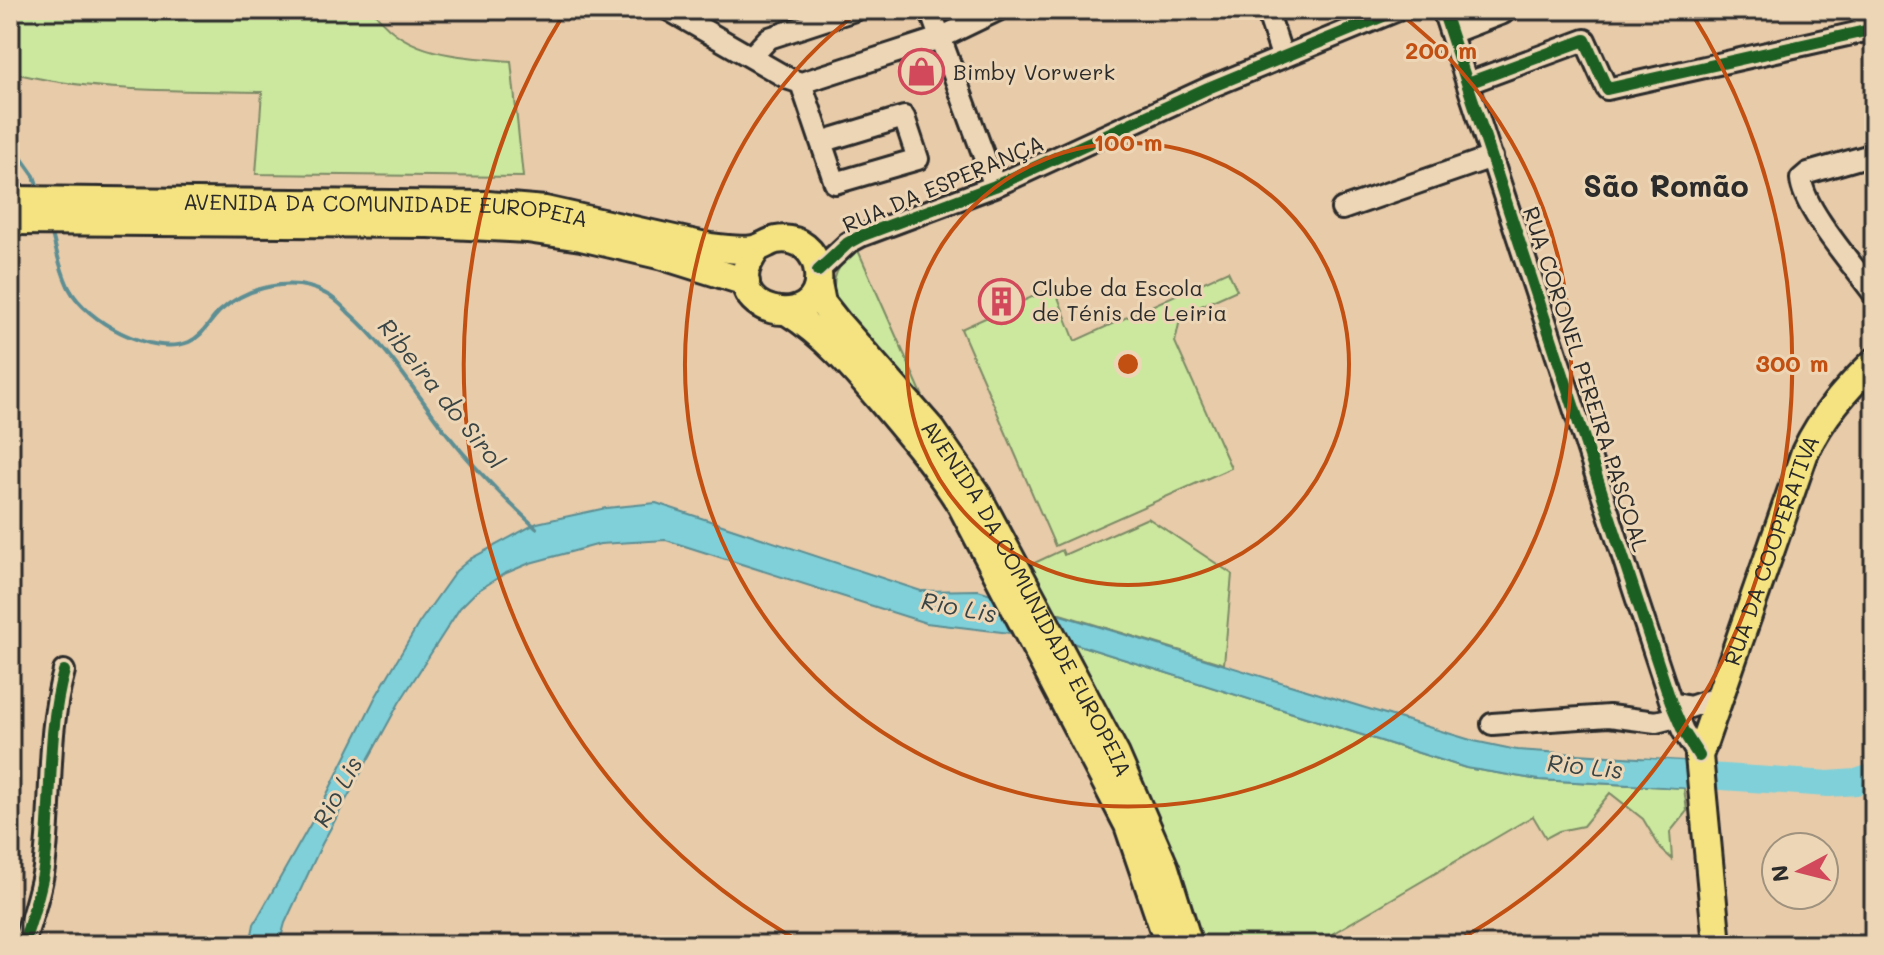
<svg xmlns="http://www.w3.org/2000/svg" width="1884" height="955" font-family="Mali,sans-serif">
<rect width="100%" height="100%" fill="#e8cba9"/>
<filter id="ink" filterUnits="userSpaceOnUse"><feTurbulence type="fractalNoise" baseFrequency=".0125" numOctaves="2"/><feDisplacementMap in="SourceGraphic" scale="16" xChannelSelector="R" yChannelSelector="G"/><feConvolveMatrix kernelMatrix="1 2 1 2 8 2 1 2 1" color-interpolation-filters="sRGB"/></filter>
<g filter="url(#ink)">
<path fill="#cce89f" stroke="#7c8a65" stroke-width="2" d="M10 10H373C404 57 461 56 511 61L523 177 256 174 262 92C177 90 92 93 10 72Z
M857 248 928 408 837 303C828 278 839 264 857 248Z
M1228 271 1237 290 1181 315 1175 342 1231 468 1055 546 961 329 1054 287 1075 341Z
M1148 518 1232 574 1224 664 1047 610 1030 565 1062 550 1064 555Z
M1060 639 1466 768 1539 780 1684 788 1687 811 1670 832 1672 859 1661 849 1643 819 1610 793 1583 826 1559 831 1546 838 1533 816 1313 945H1203C1175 833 1121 736 1060 639Z"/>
<path fill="#7fd0d8" stroke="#5d8e93" stroke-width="2" d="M656 503 921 591 978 590 1474 741 1517 750 1683 761 1684 788 1539 780 1466 768 1060 639 926 623 666 540 600 544 530 563 504 574 476 592 460 608 399 703 322 844 285 923 279 945H250L254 924 323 802 375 698 419 623 456 571 470 559 537 523 606 508Z"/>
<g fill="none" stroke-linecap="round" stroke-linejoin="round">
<path stroke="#5d8e93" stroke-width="4" d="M10 142 34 176 39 191
M51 230C56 249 60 270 69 288 86 321 152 357 189 342 203 336 209 322 219 312 246 287 293 275 326 294 335 298 342 306 349 313 389 348 416 394 448 435 475 469 505 499 536 528"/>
<path stroke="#7fd0d8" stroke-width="26" d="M1647 772 1829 784 1856 782 1874 776"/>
<defs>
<path id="minor" d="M669 10 789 79 801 83 835 183 918 159 904 117 821 142
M930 10 995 186
M1267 10 1282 56
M1443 10 1671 703 1683 731 1699 756
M1858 10 1874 29
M1451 33 1503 13
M751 57 769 38 855 10
M801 83 940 38 998 10
M1468 83 1585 40 1607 89 1874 29
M1874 154 1808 173 1801 179C1803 209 1855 267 1874 294
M1342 209 1492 157
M818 271 848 243 861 236 995 186 1208 88 1398 10
M1671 703 1690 707 1719 697
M1492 724 1609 716 1656 722 1676 717
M23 945C31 920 40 894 44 868 53 802 46 735 64 671"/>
<g id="major">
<path id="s1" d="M10 200 488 205 545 210 710 247C725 249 739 251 753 249 761 248 768 242 776 240 799 236 816 251 818 273 825 338 708 313 757 249"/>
<path d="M10 221 429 224 527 229 581 237 663 256 746 282"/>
<path id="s2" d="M818 283 822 303 837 322 932 430 977 495 1116 755 1165 868 1189 945"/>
<path d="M788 312C826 336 853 368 882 402 910 435 938 468 961 505L1128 825 1169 945"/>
<path id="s3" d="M1717 945 1699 756 1805 452C1822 416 1846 389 1874 362"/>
</g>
</defs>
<use href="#minor" stroke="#2b2b2b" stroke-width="26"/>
<use href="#major" stroke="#2b2b2b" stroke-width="32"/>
<use href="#minor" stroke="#edd6b6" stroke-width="20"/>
<use href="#major" stroke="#f5e382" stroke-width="26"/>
<defs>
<path id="cycleway" d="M1443 10 1671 703 1683 731 1699 756
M1468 83 1585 40 1607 89 1874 29
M818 271 848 243 861 236 995 186 1208 88 1398 10
M23 945C31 920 40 894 44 868 53 802 46 735 64 671"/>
</defs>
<use href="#cycleway" stroke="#edd6b6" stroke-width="17"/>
<use href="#cycleway" stroke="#1b5e20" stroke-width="12"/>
</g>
</g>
<g fill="none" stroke="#c25012" stroke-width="4">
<circle cx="1128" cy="364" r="221"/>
<path d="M1395 10A443 443 0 1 1 861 10"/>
<path d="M806 945A664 664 0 0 1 565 12M1691 12A664 664 0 0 1 1450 945"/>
</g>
<defs>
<symbol id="shop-ring" viewBox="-11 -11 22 22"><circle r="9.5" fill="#edd6b6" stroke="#d1495b" stroke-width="1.5"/><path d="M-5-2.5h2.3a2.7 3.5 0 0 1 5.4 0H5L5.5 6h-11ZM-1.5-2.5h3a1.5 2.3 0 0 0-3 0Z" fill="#d1495b"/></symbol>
<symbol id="building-ring" viewBox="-11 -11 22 22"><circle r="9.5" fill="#edd6b6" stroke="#d1495b" stroke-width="1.5"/><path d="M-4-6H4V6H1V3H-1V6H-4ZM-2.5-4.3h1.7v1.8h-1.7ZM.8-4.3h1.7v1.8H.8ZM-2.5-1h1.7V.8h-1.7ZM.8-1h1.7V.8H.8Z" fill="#d1495b"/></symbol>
</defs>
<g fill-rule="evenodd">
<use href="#shop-ring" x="896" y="46" width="51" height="51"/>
<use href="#building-ring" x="976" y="276" width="51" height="51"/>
</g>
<g text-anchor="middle" stroke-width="6" stroke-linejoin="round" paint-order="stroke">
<g font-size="22" fill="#2b2b2b" stroke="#edd6b6" text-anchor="start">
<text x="953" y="80">Bimby Vorwerk</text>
<text x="1032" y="296">Clube da Escola<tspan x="1032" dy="25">de Ténis de Leiria</tspan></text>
</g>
<g font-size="22" fill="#2b2b2b" stroke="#edd6b6">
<text transform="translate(943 184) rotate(-23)" y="8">RUA DA ESPERANÇA</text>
<text dy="8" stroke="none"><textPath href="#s1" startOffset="376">AVENIDA DA COMUNIDADE EUROPEIA</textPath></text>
<text transform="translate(1586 379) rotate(72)" y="8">RUA CORONEL PEREIRA PASCOAL</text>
<text dy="8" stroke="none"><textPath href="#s3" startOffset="408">RUA DA COOPERATIVA</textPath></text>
<text dy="8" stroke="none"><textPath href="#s2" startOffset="382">AVENIDA DA COMUNIDADE EUROPEIA</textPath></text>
</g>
<g font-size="24" font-style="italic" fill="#384445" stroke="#edd6b6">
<text transform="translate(441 394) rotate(51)" y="8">Ribeira do Sirol</text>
<text transform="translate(959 608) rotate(11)" y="8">Rio Lis</text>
<text transform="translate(1585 767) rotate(6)" y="8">Rio Lis</text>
<text transform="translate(338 792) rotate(-61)" y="8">Rio Lis</text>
</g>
<g font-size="30" font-weight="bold" fill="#2b2b2b" stroke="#edd6b6">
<text x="1666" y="197">São Romão</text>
</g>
</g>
<circle cx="1128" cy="364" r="12" fill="#c25012" stroke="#edd6b6" stroke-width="4"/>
<g font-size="24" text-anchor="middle" font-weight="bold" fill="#c25012" stroke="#edd6b6" stroke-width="6" stroke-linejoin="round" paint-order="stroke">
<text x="1441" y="59">200 m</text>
<text x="1128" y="151">100 m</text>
<text x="1792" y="372">300 m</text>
</g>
<rect width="1884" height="955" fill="none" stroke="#edd6b6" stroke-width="40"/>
<rect x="20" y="20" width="1844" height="915" fill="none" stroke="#2b2b2b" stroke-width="3" filter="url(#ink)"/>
<g transform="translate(1800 871) rotate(263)"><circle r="38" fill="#edd6b6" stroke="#9f927e" stroke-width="2"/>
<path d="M0-6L14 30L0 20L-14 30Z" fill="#d1495b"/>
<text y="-12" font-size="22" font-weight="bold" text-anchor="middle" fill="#2b2b2b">N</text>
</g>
</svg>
